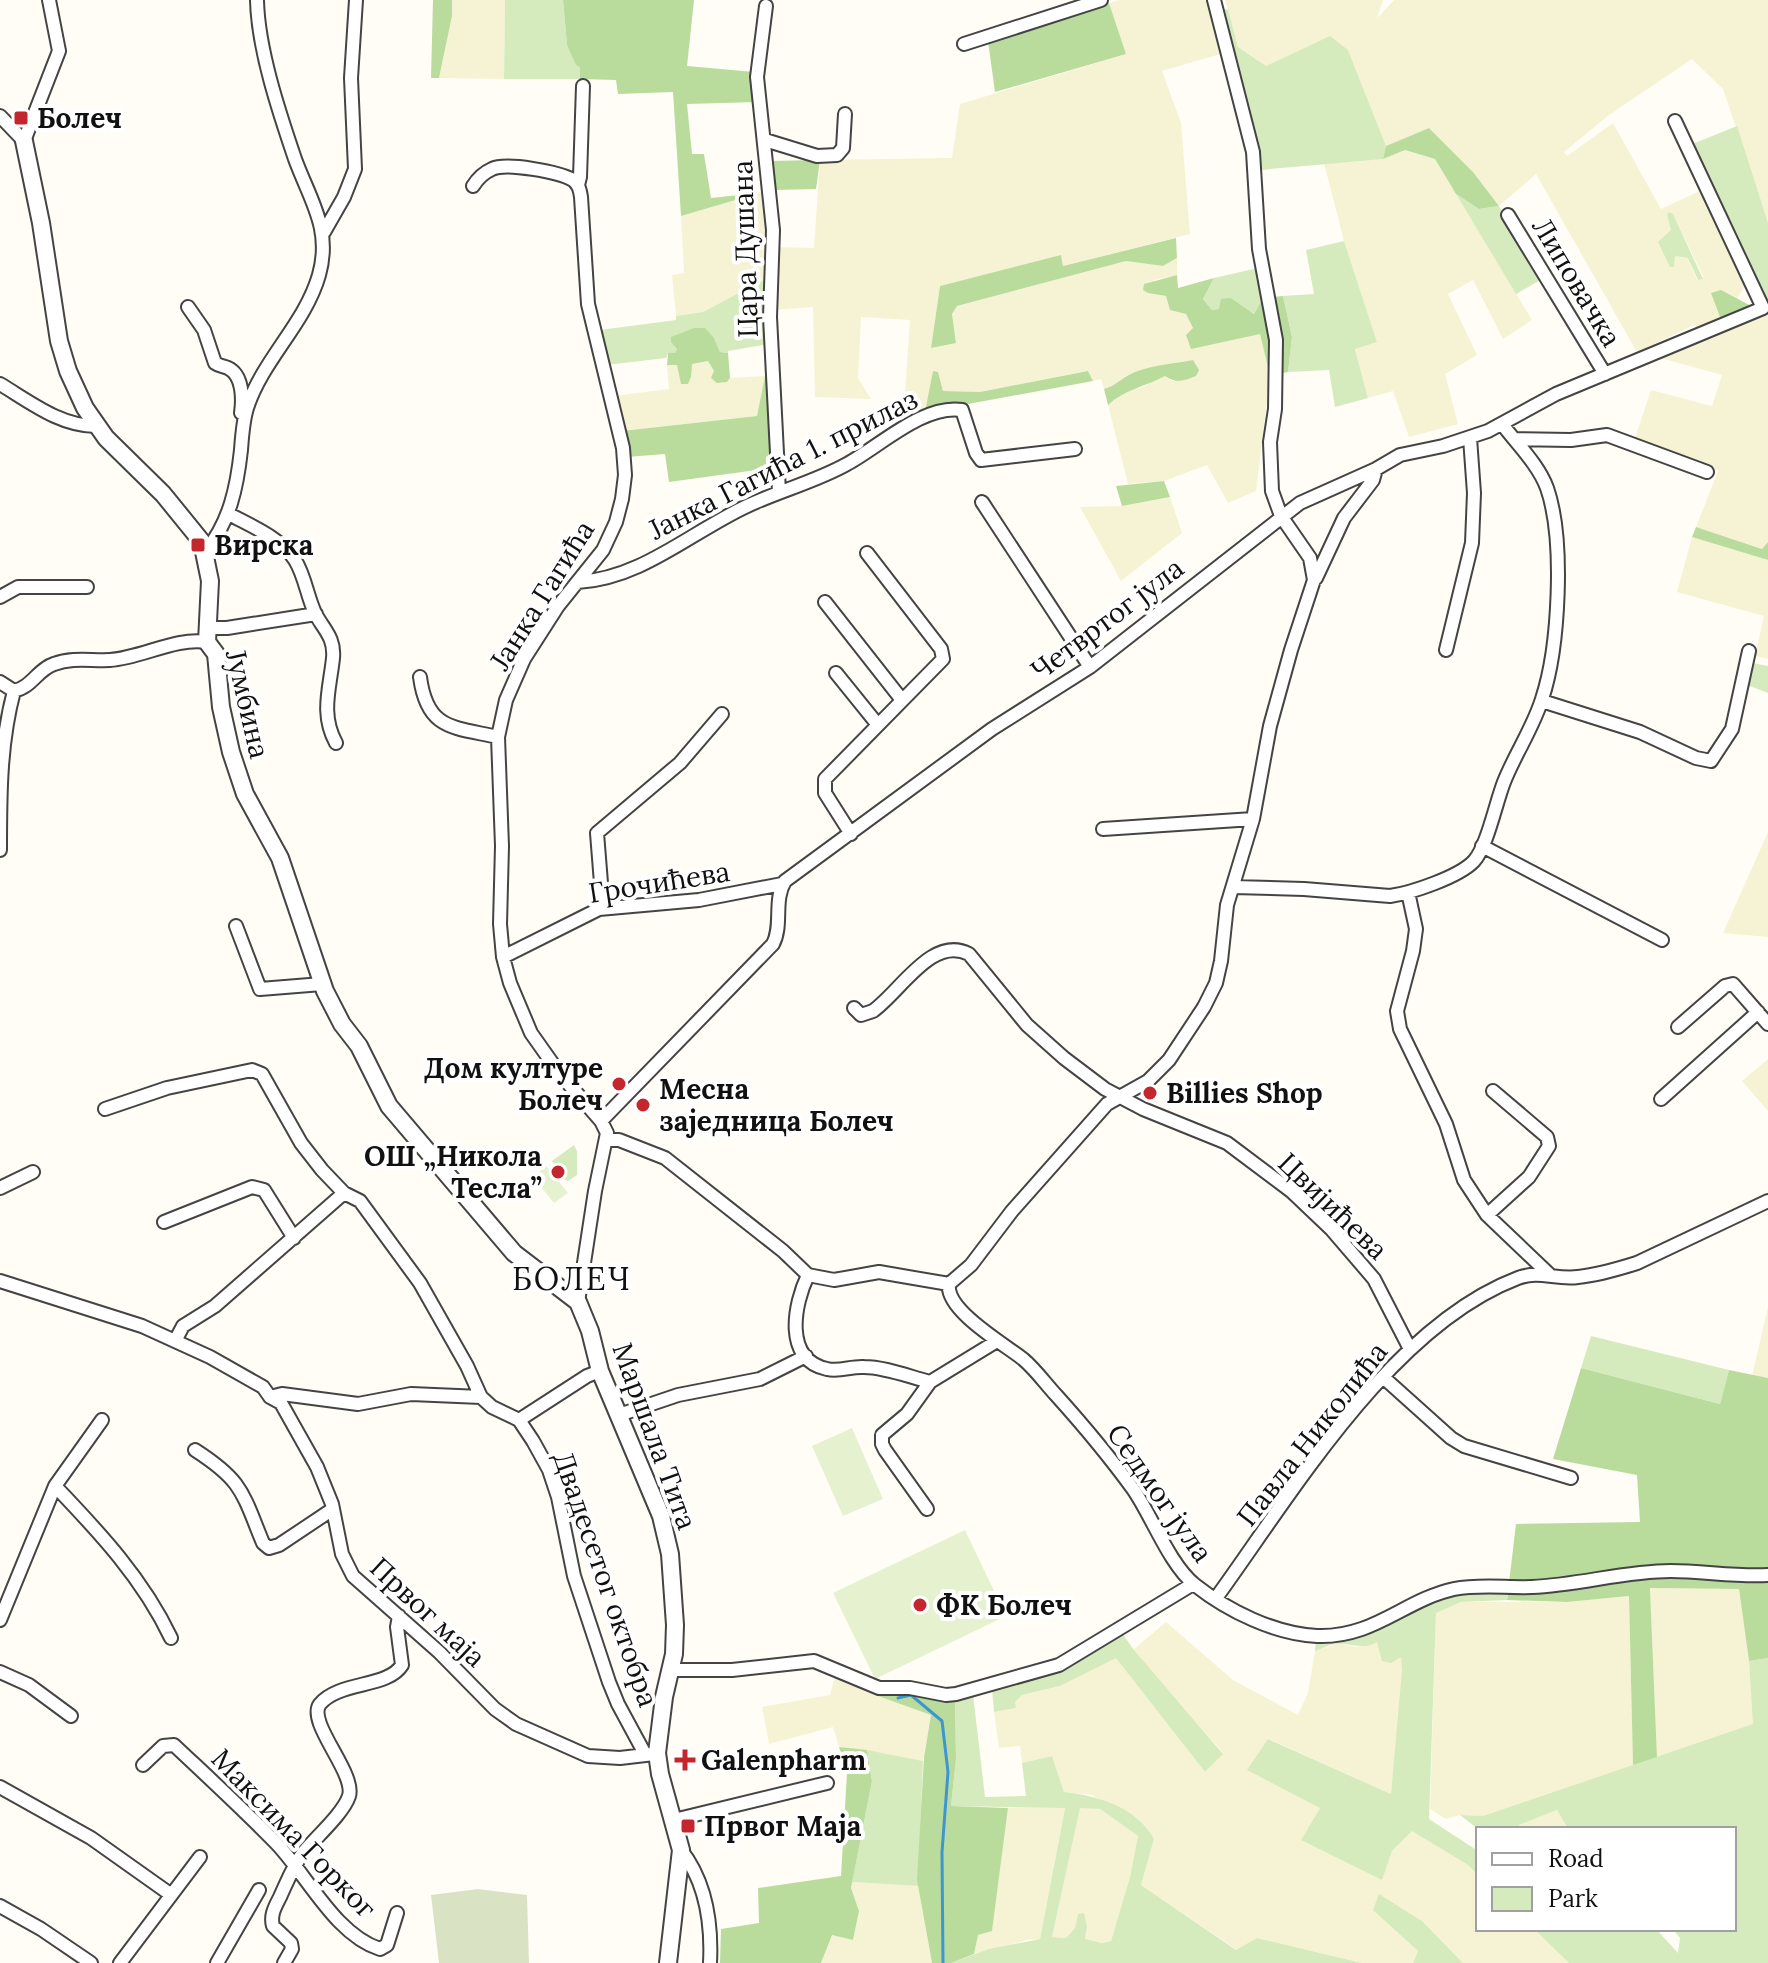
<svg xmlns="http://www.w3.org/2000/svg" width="1768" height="1963" font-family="Lora,serif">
<rect width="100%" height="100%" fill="#fffdf5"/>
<path fill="#f6f3d4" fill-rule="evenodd" d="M452 0H505L504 79 439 78 452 16Z
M1119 0H1208L1224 53 1162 71 1181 123 1190 234 1063 266 1061 256 940 286 931 348 956 342 952 314 957 306 1126 261 1163 266 1177 258V275L1154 280 1148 293 1166 296 1186 314 1193 328 1260 334 1270 376 1256 491 1228 503 1207 465 1164 481 1128 484 1108 405 1121 393 1142 387 1165 375 1172 381H1181L1196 376 1193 360 1148 368 1124 377 1120 383 1104 389 1101 379 1093 381 1088 371 980 392 943 391 938 372 925 412 903 424 910 320 861 317 858 378 871 399 815 397 813 307 773 310 775 274 703 312 676 316 672 275 684 273 681 216 748 196 749 194 768 191 769 247 814 248 820 160 952 158 960 104 1126 54 1109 3Z
M1225 0H1383L1377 18 1394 0H1768V223L1723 89 1692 59 1609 115 1564 152 1567 156 1613 123 1661 209 1702 190 1747 283 1722 322 1699 330 1694 325 1637 352 1536 174 1499 206 1473 172 1429 128 1386 146 1348 50 1266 66 1238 47ZM1673 214 1703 276V279L1697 280 1688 258 1675 256 1674 260 1671 224Z
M1405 150 1435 159 1532 320 1503 339 1473 280 1448 294 1477 355 1445 374 1458 424 1409 437 1393 391 1368 398 1355 348 1377 342 1344 241 1324 163 1383 159Z
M1768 310V542L1763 549 1696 527 1718 471 1635 438 1651 390 1712 406 1722 375 1657 357Z
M708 361 714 371 727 382 730 378 765 376 757 416 622 431 614 396 669 389 667 365 677 364 681 383 688 384 692 364Z
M1170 497 1182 533 1121 581 1080 507 1122 506Z
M1692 537 1768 560V659L1755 656 1764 616 1677 592Z
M1768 832V937L1723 933Z
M1768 1059V1111L1742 1081Z
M1768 1307V1378L1752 1376Z
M1650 1588 1739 1589 1749 1661 1754 1724 1657 1757Z
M1629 1596 1633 1765 1483 1816 1460 1815 1446 1819 1430 1809 1436 1612 1461 1602H1567Z
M1166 1622 1233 1680 1298 1715 1308 1693 1315 1651 1339 1643 1356 1647 1377 1642 1401 1656 1403 1670 1391 1794 1269 1739 1320 1808 1301 1840 1382 1879 1392 1851 1412 1830 1468 1865 1478 1875V1929H1534L1569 1963H1463L1422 1921 1380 1895 1374 1910 1418 1951 1413 1963H1362L1257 1938 1237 1950 1141 1885 1154 1839 1092 1795 1064 1792 1052 1756 1022 1763 1020 1746 999 1748 994 1712 1015 1708V1702L1022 1695 1060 1686 1116 1657 1205 1772 1223 1753 1133 1650Z
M836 1673 879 1691 878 1696 931 1715 923 1761 839 1747 833 1727 769 1744 762 1707 830 1695Z
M1065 1807 1040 1939 1027 1940 974 1954 978 1934 992 1930 1008 1808Z
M1080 1807 1100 1809 1138 1836 1130 1877 1111 1941 1102 1943 1085 1939 1087 1927 1078 1914 1075 1928 1066 1938 1052 1937Z
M1557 1810 1568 1829H1521L1518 1825Z
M852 1882 918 1886 932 1963H821L831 1935 853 1940 859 1911 851 1888Z"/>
<path fill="#d5ebbd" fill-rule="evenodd" d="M505 0H563L567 45 580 67V79H504Z
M1228 9 1238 47 1266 66 1330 36 1348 50 1386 146 1383 159 1249 171V152L1219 11Z
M1737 126 1768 223V303L1766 304 1690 145Z
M1456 194 1479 209 1499 206 1542 279 1516 294Z
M1669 212 1673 214 1703 279 1698 280 1688 258 1675 256 1674 267H1670L1658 242 1671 230 1667 214Z
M1344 241 1377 342 1355 349 1368 398 1335 407 1329 370 1288 372 1292 337 1283 296 1314 294 1306 250Z
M1258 268 1263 298 1254 314 1231 298 1219 309 1212 310 1203 299 1214 278Z
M775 274 774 343 728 351V353L720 352 714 338 677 349 675 353H668L666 358 606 365 600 330 676 320V316L703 312Z
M1753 663 1768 666V693L1747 685Z
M574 1145 577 1151V1175L568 1181 562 1178 552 1161Z
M1591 1336 1729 1370 1720 1404 1581 1368Z
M1507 1592V1600L1461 1602 1436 1613 1429 1819 1478 1851V1875L1468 1865 1412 1831 1392 1851 1382 1880 1301 1840 1320 1808 1247 1770 1268 1739 1391 1794 1402 1670 1401 1657 1391 1663 1382 1661 1377 1642C1362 1651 1350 1642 1335 1644 1327 1645 1322 1649 1315 1651L1316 1640 1374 1630 1425 1605 1455 1594Z
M1122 1633 1134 1650 1223 1754 1205 1772 1116 1658 1060 1686 1022 1695 1015 1702 1016 1708 994 1712 992 1689Z
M1768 1658V1963H1569L1534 1929H1656L1678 1953 1680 1938 1673 1929H1734V1829H1568L1557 1810 1519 1825 1521 1829H1478L1460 1815 1483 1816 1753 1724 1749 1661Z
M973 1694 985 1797 1026 1796 1022 1763 1052 1756 1064 1792C1099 1796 1136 1807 1154 1839L1141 1885 1236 1950 1257 1938 1362 1963H951L989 1949 1040 1939 1065 1808 951 1806 956 1759 955 1700ZM1080 1808 1100 1809 1138 1836 1130 1877 1111 1941 1102 1943 1085 1939 1087 1927 1084 1913 1078 1914 1075 1928 1066 1938 1052 1937Z
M867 1750 923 1761 918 1886 852 1882 872 1781Z
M1379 1894 1422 1921 1463 1963H1413L1418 1951 1373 1910Z"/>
<path fill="#b9dc9c" d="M433 0H452V16L439 78H431Z
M563 0H694L687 66 754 72 757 102 687 104 692 154H704L711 198 749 194V196L681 216 673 92 618 94 616 80 580 79V67L576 65 567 45Z
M1109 3 1126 54 995 92 988 41Z
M1429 128 1473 172 1499 206 1479 209 1456 194 1435 159 1405 150 1383 159 1386 146Z
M820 160 816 189 774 190 770 161Z
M1176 238 1177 258 1163 266 1126 261 957 306 952 314 956 343 931 348 940 286 1061 255 1063 266Z
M1177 275 1178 288 1214 278 1203 299 1212 310 1219 309 1221 299 1231 298 1254 314 1263 298 1283 296 1292 337 1288 372 1270 376 1260 334 1191 349 1186 335 1193 328 1186 314 1170 310 1166 296 1148 293 1143 290 1144 284Z
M1721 290 1755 308 1722 322 1711 293Z
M694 328H705L714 338 720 352 728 353 730 378 727 382 717 383 711 378 714 371 708 361 692 364 691 377 688 384H681L677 365H667L668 353H675L677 349 671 342V337Z
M1193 360 1199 370 1196 376C1183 381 1177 384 1165 376 1146 386 1124 390 1108 405L1104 389C1114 386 1119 381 1127 376 1146 365 1172 364 1193 360Z
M933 371 938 372 943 391 980 392 1088 371 1093 381 925 412Z
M775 375 778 467 669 482 665 454 627 457 622 431 757 416 765 376Z
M1164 481 1170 497 1122 506 1116 486Z
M1696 527 1762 549 1768 542V560L1692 537Z
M1581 1368 1720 1404 1729 1370 1768 1378V1658L1749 1661 1739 1589 1650 1588 1657 1757 1633 1765 1629 1596 1567 1602 1507 1600 1516 1524 1640 1522 1637 1475 1553 1459Z
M879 1691H916L955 1700 956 1759 951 1806 1008 1808 992 1931 978 1935 974 1954 951 1963H932L917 1880 924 1757 931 1715 878 1696Z
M839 1747 867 1750 872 1781 851 1888 859 1911 853 1940 832 1935 821 1963H720L721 1929 759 1923 758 1888 841 1876 847 1773Z"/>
<path fill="#d9e3c4" d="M478 1889 527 1895 529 1963H439L431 1895Z"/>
<path fill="#e6f2cf" d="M546 1166 568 1193 554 1203 533 1177Z
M852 1428 883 1499 843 1516 812 1446Z
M965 1530 1006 1616 875 1679 833 1593Z"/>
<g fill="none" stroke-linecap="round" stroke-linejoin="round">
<path stroke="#3f96cf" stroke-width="3" d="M898 1698 911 1695 942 1721 948 1772 942 1852 943 1963"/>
<defs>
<path id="minor" d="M766 6 757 77 773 230 770 317 779 492
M964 44 1101 0
M0 116 24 141 59 51 49 0
M765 140 817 156 837 155 843 148 845 114
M578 185 580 177 583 86
M473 186C478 178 483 173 492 169 506 162 559 172 573 180 579 185 580 190 581 197L588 304 623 448 625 475 622 499 616 522 603 550 558 606 524 659 506 700 498 737 502 846 500 924 503 957 510 983 531 1033 560 1074 601 1121 607 1133 595 1191 578 1302
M1508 215 1605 374
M324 232 344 197 355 169 351 78 356 0
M188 307 204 330 215 363C219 366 224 366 228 368 243 375 243 399 241 413
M0 384C30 402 60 426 96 426
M1515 439 1571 440 1607 435 1707 472
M982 502 1090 667
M229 514C251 526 281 538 295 560 305 576 307 596 315 613 323 629 335 637 333 658 330 688 320 714 336 743
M206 551C230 521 237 487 241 450 242 436 243 421 247 408 263 359 305 324 319 275 332 229 310 200 295 159 279 112 258 49 257 0
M1316 578 1344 518 1373 480 1376 469
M578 582C640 579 690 533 745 507 778 491 815 482 847 464 879 447 923 404 962 410L976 453 981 460 1075 449
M0 597 18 587H87
M825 602 902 700
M208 628H227L316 614
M1446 650 1472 543 1474 493 1470 438
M836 673 878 725
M420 677C427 730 453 727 498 737
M0 682 14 691C32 687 38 669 54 664 73 657 91 661 110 660 142 658 175 637 207 642
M1542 701 1640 732 1696 758 1711 761 1732 729 1749 651
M1103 829 1253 819
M851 834 825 793V779L943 659 941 649 867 553
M1482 846 1662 940
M0 850C0 796 0 743 14 691
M1233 887 1304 889 1390 896C1411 893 1459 877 1474 861 1487 847 1496 802 1504 782 1515 754 1533 728 1542 699 1559 648 1565 540 1547 488 1538 464 1517 444 1502 424
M1408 892 1416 929 1413 951 1397 1011 1400 1029 1446 1124 1464 1180 1487 1215 1549 1274
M599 909 601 883 597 833 680 763 722 714
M236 926 260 989 322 984
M503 957 599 909 699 900 782 884
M854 1008 861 1015 873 1011C901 991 932 935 969 954L1027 1025 1064 1058 1105 1089 1143 1109 1227 1143 1291 1191 1332 1230 1374 1279 1410 1349
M1678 1027 1725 986 1733 984 1768 1024
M1661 1099 1758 1012
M105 1109 167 1088 252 1070 262 1074 301 1143 322 1170 344 1193 360 1201 420 1283 467 1366 481 1397 492 1407 519 1420 533 1441 549 1470 558 1497 574 1576 609 1682 618 1704 645 1754
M601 1121 773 944C783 925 773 900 785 881L992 729 1090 667 1300 503 1376 469 1400 455 1443 446 1488 431 1556 394 1763 308 1675 121
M606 1140H619L665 1158 783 1251 808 1275 834 1280 879 1272 949 1284C945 1310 1004 1344 1023 1359 1035 1369 1045 1383 1056 1395 1083 1425 1109 1456 1133 1489 1152 1516 1169 1564 1195 1585 1228 1611 1275 1634 1317 1636 1374 1638 1404 1600 1454 1589 1479 1584 1507 1588 1532 1587 1579 1585 1625 1571 1671 1571 1703 1571 1736 1577 1768 1575
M0 1188 33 1172
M1487 1215 1529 1177 1549 1146 1547 1137 1493 1091
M164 1222 252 1187 264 1190 294 1238
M808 1275C794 1304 783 1360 827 1369 840 1372 851 1366 864 1367 885 1367 910 1377 930 1382
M0 1281 142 1326 210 1357 263 1387 270 1397 281 1403 317 1467 332 1504 342 1554 353 1576 439 1652 495 1709 516 1724 588 1756 620 1758 654 1754
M949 1284 971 1265 1012 1211 1107 1104 1148 1081 1169 1060 1204 1007 1216 983 1221 961 1227 905 1253 819 1270 726 1291 650 1314 580 1310 558 1281 516 1272 491 1270 442 1275 409 1276 340 1259 249 1253 152 1214 0
M175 1341 183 1326 215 1306 344 1193
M1383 1377 1451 1438 1464 1446 1571 1478
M270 1397 282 1394 358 1404 411 1394 481 1397
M619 1415 678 1395 760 1379 806 1356
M519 1420 587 1376 600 1371
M195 1450C243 1481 242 1492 263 1543L269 1548 279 1545 333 1509
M55 1486C100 1533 143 1579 171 1638
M927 1509 885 1450 882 1444V1435L907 1414 930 1382 997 1341
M1216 1598C1293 1492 1391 1326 1518 1278 1539 1270 1556 1280 1578 1277 1598 1275 1618 1269 1637 1263L1768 1201
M0 1620 55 1486 102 1420
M671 1670H732L814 1661 879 1688H910L946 1695 956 1694 1059 1665 1193 1584
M0 1672 29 1685 71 1716
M143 1765 163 1746 174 1745C209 1778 244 1810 277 1844 308 1877 336 1935 380 1949L387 1945 397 1913
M0 1787 91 1838 170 1894
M674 1820 827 1783
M681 1850C706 1882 712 1923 710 1963
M0 1906 41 1929 91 1963
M120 1963 200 1857
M217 1963 259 1890
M284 1963 292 1949 291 1943 273 1926C270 1915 275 1907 280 1897 287 1882 293 1866 303 1853 315 1838 343 1814 349 1796 356 1773 306 1722 320 1704 339 1681 388 1688 402 1665L397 1627 399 1616"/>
<path id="tertiary" d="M24 141 41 223 59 341 68 371 85 408 106 438 163 494 202 542 210 581 207 642 216 654 221 707 231 752 245 794 280 858 325 991 342 1024 359 1046 389 1106 514 1253 578 1302 590 1331 600 1371 661 1516 670 1554 675 1625 674 1654 664 1697 657 1753 660 1774 681 1850 668 1963"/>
</defs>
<use href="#minor" stroke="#444" stroke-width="16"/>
<use href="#tertiary" stroke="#444" stroke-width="20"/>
<use href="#minor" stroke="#fff" stroke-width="12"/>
<use href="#tertiary" stroke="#fff" stroke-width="16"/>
</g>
<g fill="#c4262e" stroke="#fff" stroke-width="3">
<rect x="13" y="110" width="16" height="16" rx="4"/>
<rect x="190" y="537" width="16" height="16" rx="4"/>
<circle cx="619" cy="1084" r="8"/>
<circle cx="1150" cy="1093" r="8"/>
<circle cx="643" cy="1105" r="8"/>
<circle cx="558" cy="1172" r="8"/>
<circle cx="920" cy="1605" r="8"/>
<path d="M681 1748h8v8h8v8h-8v8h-8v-8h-8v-8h8z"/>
<rect x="680" y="1818" width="16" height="16" rx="4"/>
</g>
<g text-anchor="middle" stroke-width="8" stroke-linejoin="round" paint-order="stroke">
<g font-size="28" font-weight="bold" fill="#111" stroke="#fff" text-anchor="start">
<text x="37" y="128">Болеч</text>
<text x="214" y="555">Вирска</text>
<text x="603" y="1078" text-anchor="end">Дом културе<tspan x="603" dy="32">Болеч</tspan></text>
<text x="659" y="1099">Месна<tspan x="659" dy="32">заједница Болеч</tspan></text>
<text x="1166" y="1103">Billies Shop</text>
<text x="542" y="1166" text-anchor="end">ОШ „Никола<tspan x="542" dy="32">Тесла”</tspan></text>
<text x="936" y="1615">ФК Болеч</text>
<text x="701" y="1770">Galenpharm</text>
<text x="704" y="1836">Првог Маја</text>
</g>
<g font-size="28" fill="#111" stroke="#fff">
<text transform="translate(745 249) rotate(-92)" y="10">Цара Душана</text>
<text transform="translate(1577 282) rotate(59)" y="10">Липовачка</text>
<text transform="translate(783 464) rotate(-27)" y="10">Јанка Гагића 1. прилаз</text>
<text transform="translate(542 595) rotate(-58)" y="10">Јанка Гагића</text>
<text transform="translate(1107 619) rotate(-37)" y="10">Четвртог јула</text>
<text transform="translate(248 704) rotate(77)" y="10">Јумбина</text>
<text transform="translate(659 882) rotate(-9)" y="10">Грочићева</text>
<text transform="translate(1333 1206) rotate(44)" y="10">Цвијићева</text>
<text transform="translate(1312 1434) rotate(-52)" y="10">Павла Николића</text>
<text transform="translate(655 1436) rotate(70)" y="10">Маршала Тита</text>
<text transform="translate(1160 1493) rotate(55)" y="10">Седмог јула</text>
<text transform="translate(606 1579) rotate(71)" y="10">Двадесетог октобра</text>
<text transform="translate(428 1612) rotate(43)" y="10">Првог маја</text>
<text transform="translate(294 1833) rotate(46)" y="10">Максима Горког</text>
</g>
<g font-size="32" letter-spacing="2" fill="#111" stroke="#fff">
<text x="572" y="1290">БОЛЕЧ</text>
</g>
</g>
<rect x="1476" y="1827" width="260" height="104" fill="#ffffff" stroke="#a0a0a0" stroke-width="2"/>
<rect x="1492" y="1853" width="40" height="12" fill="#ffffff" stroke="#a0a0a0" stroke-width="2"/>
<text x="1548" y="1867" font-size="24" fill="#111111">Road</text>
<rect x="1492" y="1887" width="40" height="24" fill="#d5ebbd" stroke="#a0a0a0" stroke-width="2"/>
<text x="1548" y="1907" font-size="24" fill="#111111">Park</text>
</svg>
